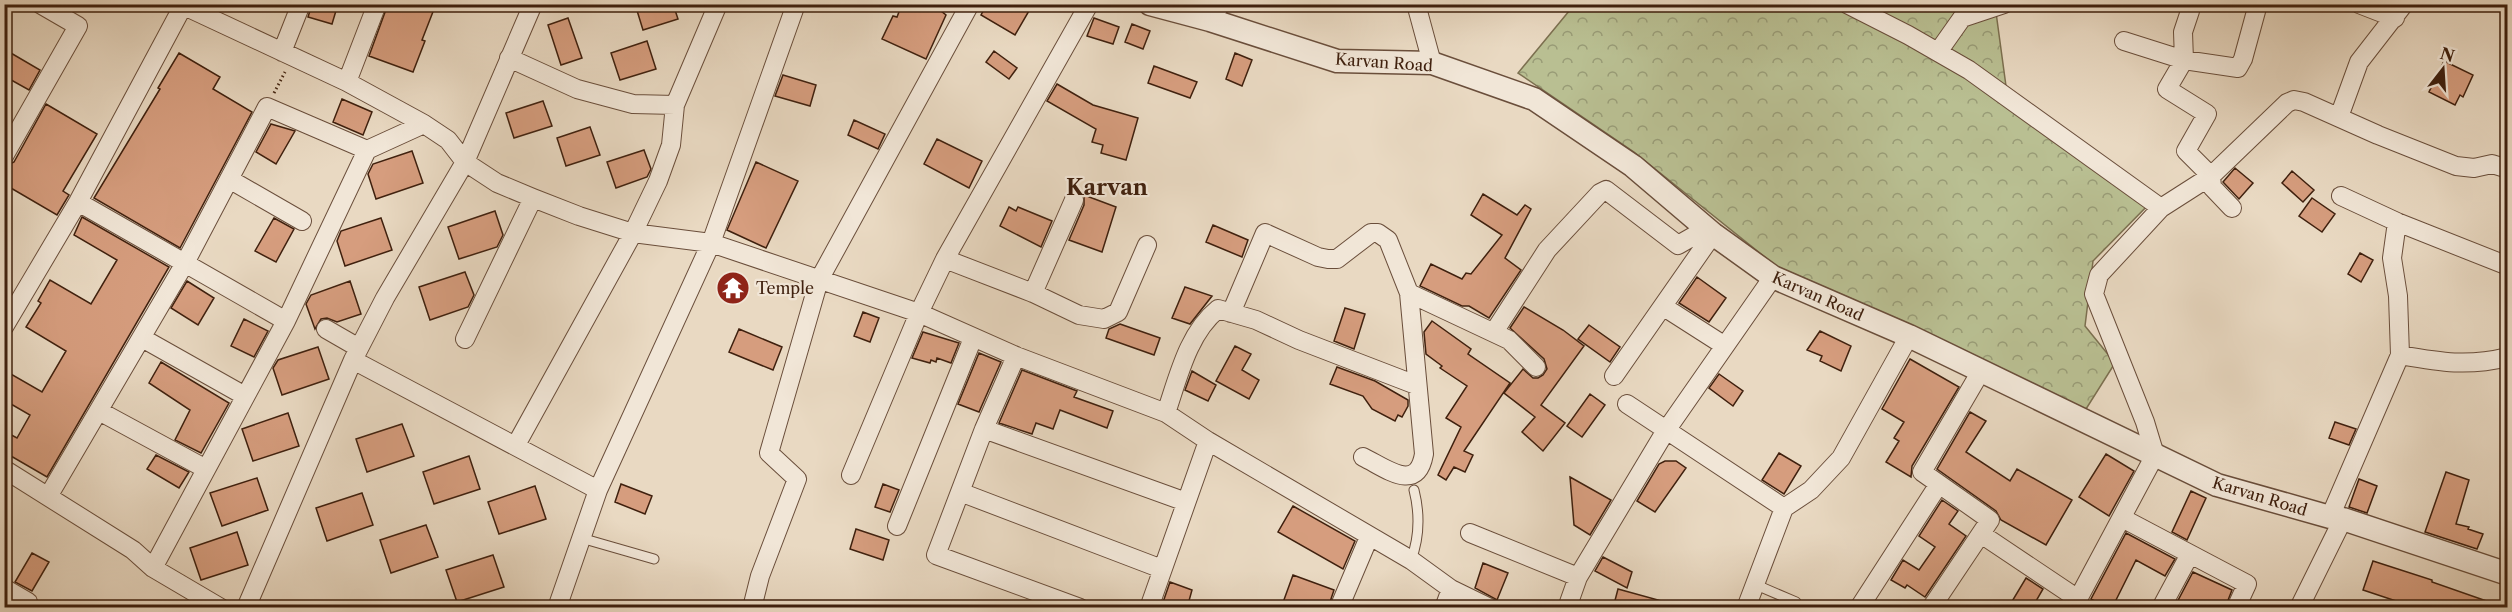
<svg xmlns="http://www.w3.org/2000/svg" width="2512" height="612" font-family="'Libre Caslon Text',serif">
<defs>
<pattern id="forest-crowns" width="20" height="18" patternUnits="userSpaceOnUse" patternTransform="scale(1.5)"><rect width="20" height="18" fill="#b9bf92"/><path d="M2 6a3 3 0 1 1 6 0M12 15a3 3 0 1 1 6 0" fill="none" stroke="#989b76"/></pattern>
</defs>
<rect width="100%" height="100%" fill="#e9d9c2"/>
<filter id="stains"><feTurbulence type="fractalNoise" baseFrequency=".00333" numOctaves="4"/><feColorMatrix values="0 0 0 0 .2 0 0 0 0 .09 0 0 0 0 .02 0 0 0 .5 -.17"/></filter>
<radialGradient id="worn" r=".72"><stop offset=".6" stop-color="#630" stop-opacity="0"/><stop offset="1" stop-color="#630" stop-opacity=".3"/></radialGradient>
<path fill="url(#forest-crowns)" stroke="#7c7050" stroke-width="1.5" d="M1574 5H1995L2009 108 2151 202 2093 261 2085 326 2115 363 2086 409 1776 266 1634 152 1518 73Z"/>
<path fill="#d69d7e" stroke="#3f200e" stroke-width="1.5" d="M312 4H338L332 24 308 17Z
M388 4H436L422 40 425 41 413 72 369 56Z
M635 4H673L678 19 643 30Z
M902 4H932L946 15 926 59 882 39 893 16 897 17Z
M987 4H1033L1015 35 981 15Z
M568 18 582 58 561 65 548 25Z
M1094 18 1119 27 1113 44 1087 36Z
M1132 24 1150 31 1143 49 1125 42Z
M647 41 656 69 620 80 611 53Z
M4 49 40 70 29 90 4 76Z
M994 51 1017 68 1009 79 986 62Z
M179 53 220 77 213 89 252 112 180 248 94 198 160 89 158 88Z
M1235 53 1252 60 1242 86 1226 79Z
M2444 61 2473 75 2463 97 2460 95 2455 105 2429 92Z
M1154 66 1197 82 1190 98 1148 83Z
M783 75 816 85 810 106 775 96Z
M1057 84 1093 105 1138 118 1126 160 1101 153 1103 145 1092 142 1096 129 1047 101Z
M342 99 372 112 363 135 333 122Z
M543 101 552 126 514 138 506 113Z
M46 104 97 134 63 191 69 195 57 215 4 184V167L14 162Z
M854 120 885 134 878 149 848 135Z
M271 124 295 131 276 164 256 152Z
M590 127 600 155 566 166 557 138Z
M937 139 982 161 969 188 924 164Z
M644 150 651 169 647 177 616 188 607 162Z
M412 151 423 183 376 199 368 174 373 164Z
M756 162 798 181 766 248 727 230Z
M2235 168 2253 183 2239 199 2223 182Z
M2292 171 2314 190 2303 202 2282 183Z
M1483 194 1517 215 1525 205 1531 209 1505 258 1521 270 1489 318 1469 306H1462L1420 286 1431 264 1462 279 1466 273 1471 274 1502 235 1471 215Z
M1084 195 1116 207 1102 252 1069 240 1084 205Z
M2312 198 2335 214 2322 232 2299 216Z
M1009 207 1016 211 1018 207 1052 221 1041 247 1000 226Z
M495 211 503 235 497 247 459 259 448 227Z
M82 217 169 267 47 477 4 452V431L17 438 30 415 4 400V370L42 392 66 351 26 327 41 303 38 301 50 280 91 304 117 260 74 235Z
M274 218 294 229 276 262 255 251Z
M381 218 392 250 345 266 337 241 341 231Z
M1213 225 1248 240 1242 257 1206 242Z
M2360 253 2373 260 2361 282 2348 274Z
M465 272 474 295 468 307 430 320 419 287Z
M1697 277 1726 298 1709 322 1679 303Z
M187 281 214 298 198 325 171 308Z
M350 281 361 314 337 322 327 318 321 319 315 329 306 304 311 295Z
M1185 287 1212 296 1190 324 1172 318Z
M1524 307 1563 330 1584 346 1541 405 1565 423 1543 451 1522 432 1535 417 1504 393 1523 369 1533 378H1538L1543 375 1547 369 1544 359 1510 328Z
M1345 308 1365 314 1354 349 1334 341Z
M863 312 879 318 870 342 854 336Z
M244 319 268 331 254 357 231 346Z
M1432 321 1471 349 1468 354 1510 383 1464 451 1473 455 1465 472 1454 467 1446 480 1438 475 1461 427 1446 418 1467 386 1440 368 1442 366 1426 354 1424 332Z
M1120 324 1160 338 1154 355 1106 338 1109 329Z
M1589 325 1620 347 1610 362 1578 339Z
M739 329 782 347 773 370 729 352Z
M1820 331 1851 346 1841 371 1820 361 1822 356 1807 350Z
M923 332 959 343 951 363 937 358 936 362 931 360 930 363 912 358Z
M1235 346 1251 354 1242 370 1259 380 1249 399 1216 381Z
M318 347 329 379 282 395 273 368 278 360Z
M979 353 1001 362 979 412 958 404Z
M1910 359 1959 387 1912 466 1911 477 1886 462 1899 441 1894 438 1904 422 1882 409Z
M161 362 229 403 201 453 175 440 190 410 149 383Z
M1337 367 1375 381 1408 400V406L1402 417 1398 415 1395 421 1372 409 1363 396 1330 384Z
M1022 370 1077 391 1074 397 1113 411 1107 428 1060 410 1053 429 1036 423 1032 434 999 423Z
M1192 371 1216 385 1208 401 1185 390Z
M1719 374 1743 391 1733 406 1709 388Z
M1590 394 1605 405 1582 437 1567 426Z
M1970 412 1986 421 1966 452 2010 481 2017 469 2072 500 2046 545 2001 520 1996 511 1937 469Z
M288 413 299 446 253 461 242 429Z
M2335 422 2356 429 2349 445 2329 438Z
M402 424 414 456 367 472 356 439Z
M1779 453 1801 466 1784 494 1762 480Z
M2106 454 2134 471 2109 516 2079 497Z
M156 455 189 472 179 488 147 469Z
M469 456 480 489 434 504 423 472Z
M1665 461H1676L1686 468 1655 512 1637 501 1659 464Z
M2446 472 2469 480 2456 524 2469 527 2468 529 2483 534 2477 549 2425 532Z
M1570 477 1611 500 1590 535 1574 525Z
M257 478 268 510 222 526 210 493Z
M2359 479 2377 486 2367 513 2349 507Z
M621 484 652 496 645 514 615 502Z
M883 484 899 490 890 512 875 507Z
M535 486 546 519 499 534 488 502Z
M2191 491 2206 498 2187 540 2172 532Z
M362 493 373 525 327 541 316 508Z
M1942 500 1958 511 1949 524 1966 536 1925 597 1907 585 1905 588 1891 580 1903 560 1919 570 1935 547 1919 536Z
M1293 506 1355 541 1343 569 1278 532Z
M426 525 438 557 391 573 380 540Z
M856 529 889 540 883 560 850 549Z
M237 532 248 565 201 580 190 548Z
M2126 533 2175 559 2165 576 2136 560 2112 608H2107L2091 599Z
M32 553 49 562 32 591 15 582Z
M493 555 504 587 457 602 446 570Z
M1603 557 1632 572 1627 588 1595 571Z
M2373 561 2432 580V582L2498 605 2497 608H2417L2363 590Z
M1483 563 1508 573 1497 600 1475 588Z
M2193 572 2232 590 2225 608H2174Z
M1293 575 1334 590 1328 608H1281Z
M2026 578 2043 589 2032 608H2008Z
M1170 582 1192 590 1187 608H1161Z
M1618 589 1669 603V608H1613Z"/>
<g fill="none" stroke-linecap="round" stroke-linejoin="round">
<defs>
<path id="service" d="M581 538 654 559
M1411 560C1420 536 1420 514 1414 490
M1754 584 1796 602"/>
<path id="minor" d="M180 4 347 82 424 124 448 140 465 162 497 183 533 198 579 216 633 233 711 243 919 313 1016 356 1166 413 1208 441 1411 560 1451 589 1490 608
M1416 4 1432 63
M1847 4 1908 35 1969 70 2161 208 2211 176 2287 103 2294 100 2304 102 2378 135 2456 166 2474 168 2492 164 2508 169
M2359 4 2395 18
M2190 11 2183 32 2184 60 2167 89 2207 114 2186 151 2211 176 2212 187 2232 208
M1210 20 1221 4
M2124 41 2184 60 2238 68 2243 59 2258 4
M282 52 301 4
M1938 52 1962 18 2004 4
M509 58 577 89 633 104 675 105
M347 82 377 4
M2339 117 2359 62 2404 4
M4 156 78 26 40 4
M229 179 302 221
M2341 196 2397 222
M78 202 286 321
M945 259 1033 293 1079 315 1104 319 1118 312 1147 245
M2508 266 2397 222 2392 258 2398 296 2400 355C2440 362 2467 367 2508 357
M1033 293 1074 200
M1409 293 1509 340 1536 367
M1664 307 1725 346
M1231 313 1265 233 1318 257 1328 259H1337L1371 233H1378L1388 240 1409 293 1424 454C1417 494 1386 468 1363 457
M4 327 78 202 183 6
M326 329 359 348
M1494 332 1547 250 1600 193 1606 190 1678 245 1706 229
M142 338 245 396
M465 339 533 198
M1016 356 984 429 936 555 1080 608
M353 360 598 490
M1614 376 1713 234
M1627 404 1784 508 1746 608
M99 411 206 469
M1166 413C1178 378 1188 333 1218 309L1256 320 1299 340 1416 385
M984 429 1186 502
M516 445 633 233 658 181 671 145 675 105 718 4
M4 469 133 550 153 568 221 608
M851 475 919 313 945 259 1089 4
M960 492 1162 569
M49 495 185 263 267 107 367 150 424 124
M1784 508 1811 490 1841 458 1909 336
M2330 517 2400 355
M2122 518 2247 584 2236 608
M897 526 973 338
M1470 533 1578 577
M1981 534 2078 599 2073 608
M153 568 286 321 367 150
M4 588 28 602
M2078 599 2155 455 2145 422 2094 294 2099 275 2161 208
M246 608 353 360 385 298 465 162 533 4
M557 608 598 490 711 243 796 4
M752 608 760 576 797 479 769 453 819 280 970 4
M1149 608 1208 441
M1339 608 1369 537
M1444 608 1451 589
M1567 608 1578 577 1665 432 1773 277
M1859 608 1939 484 1922 472 1981 371
M1931 608 1990 520 1939 484
M2161 608 2190 554
M2299 608 2343 519"/>
<path id="tertiary" d="M1150 4 1210 20 1337 61 1432 63 1534 99 1633 166 1713 234 1773 277 1909 336 2217 485 2330 517 2343 519 2508 574"/>
</defs>
<use href="#service" stroke="#6a4e3b" stroke-width="11"/>
<use href="#minor" stroke="#6a4e3b" stroke-width="20"/>
<use href="#tertiary" stroke="#6a4e3b" stroke-width="25"/>
<path stroke="#3f200e" stroke-width="3" stroke-dasharray="1.5 3" stroke-linecap="butt" d="M274 93 285 72"/>
<use href="#service" stroke="#f1e6d7" stroke-width="9"/>
<use href="#minor" stroke="#f1e6d7" stroke-width="18"/>
<use href="#tertiary" stroke="#f1e6d7" stroke-width="22"/>
</g>
<defs>
<symbol id="temple-disc" viewBox="-11 -11 22 22"><circle r="9.5" fill="#8f2418" stroke="#f1e6d7"/><path d="M0-6L5-2H3V0L6.5 2.5H4V6H1.5V3h-3V6H-4V2.5H-6.5L-3 0V-2H-5Z" fill="#fff"/></symbol>
</defs>
<g fill-rule="evenodd">
<use href="#temple-disc" x="714" y="269" width="38" height="38"/>
</g>
<g text-anchor="middle" stroke-width="4.5" stroke-linejoin="round" paint-order="stroke">
<g font-size="16" fill="#3f200e" stroke="#f1e6d7">
<text transform="translate(1384 62) rotate(4)" y="6">Karvan Road</text>
<text transform="translate(1818 296) rotate(24)" y="6">Karvan Road</text>
<text transform="translate(2260 496) rotate(17)" y="6">Karvan Road</text>
</g>
<g font-size="16" fill="#3f200e" stroke="#f1e6d7" text-anchor="start">
<text x="756" y="294">Temple</text>
</g>
<g font-size="22" font-weight="bold" fill="#3f200e" stroke="#f1e6d7">
<text x="1107" y="195">Karvan</text>
</g>
</g>
<rect width="2512" height="612" fill="none" stroke="#e9d9c2" stroke-width="24"/>
<rect x="6" y="6" width="2500" height="600" fill="none" stroke="#3f200e" stroke-width="3"/>
<rect x="12" y="12" width="2488" height="588" fill="none" stroke="#3f200e" stroke-width="1.5"/>
<g transform="translate(2443 69) rotate(17)" stroke="#f1e6d7" stroke-width="4.5" paint-order="stroke">
<path d="M0-4.5L10 22L0 15L-10 22Z" fill="#3f200e"/>
<text y="-9" font-size="16" font-weight="bold" text-anchor="middle" fill="#3f200e">N</text>
</g>
<rect width="100%" height="100%" filter="url(#stains)"/>
<rect width="100%" height="100%" fill="url(#worn)"/>
</svg>
